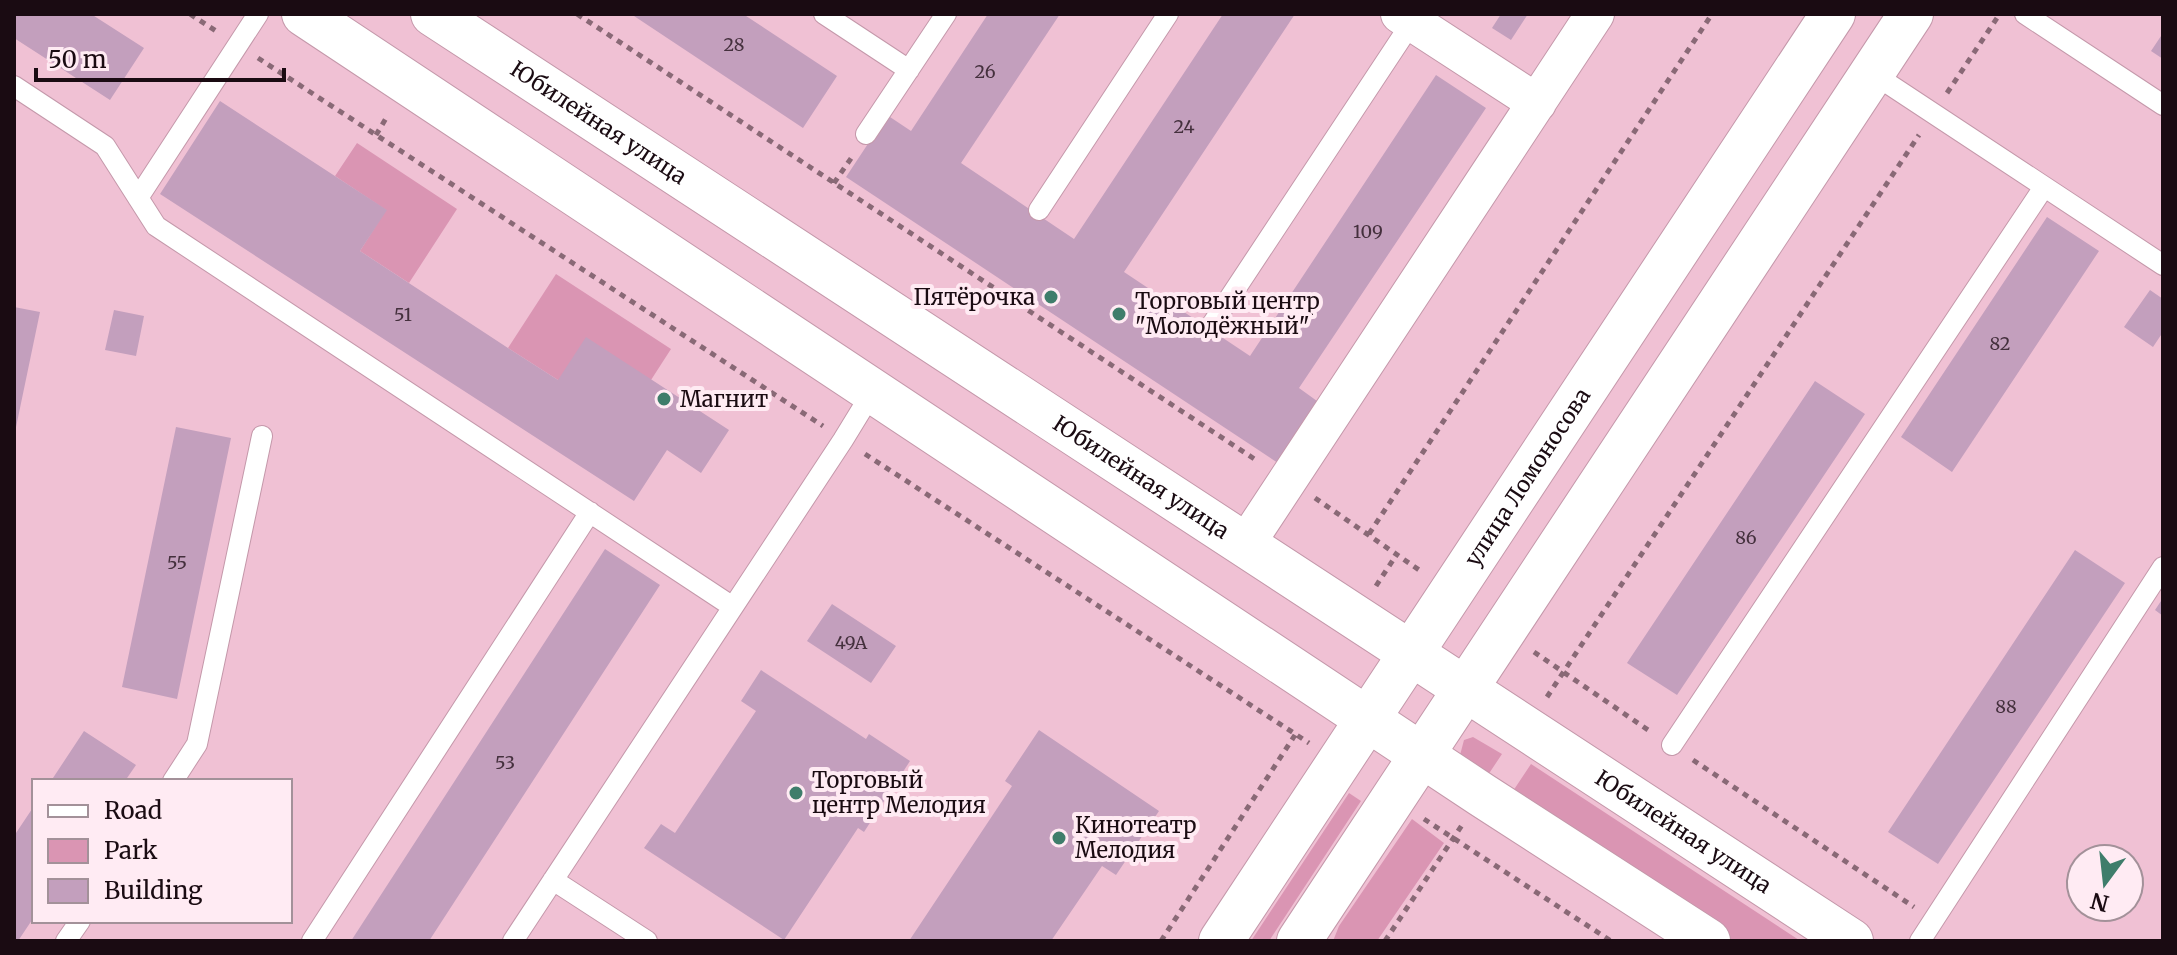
<svg xmlns="http://www.w3.org/2000/svg" width="2177" height="955" font-family="Merriweather,serif">
<rect width="100%" height="100%" fill="#f0c1d4"/>
<path fill="#da95b3" d="M357 143 457 209 409 283 360 251 386 210 335 176Z
M556 274 671 349 651 380H558L508 348Z
M1473 737 1502 754 1486 778 1459 759 1464 740Z
M1531 764 1799 940 1801 941H1732L1509 797Z
M1349 793 1361 801 1269 941H1251Z
M1412 819 1444 843 1377 941H1333L1339 926Z"/>
<path fill="#c39fbd" d="M14 14H91L144 48 110 100 14 38Z
M631 14H743L837 76 803 128Z
M988 14H1060L961 163 1074 239 1223 14H1295L1124 272 1250 356 1436 75 1486 108 1299 388 1317 401 1302 423 1310 428 1284 467 846 177 887 115 911 131Z
M1501 14H1528L1511 40 1492 28Z
M2163 33V59L2151 51Z
M220 101 387 210 360 251 508 348 558 380 586 337 729 430 701 473 667 450 634 501 160 194Z
M2047 217 2099 251 1952 472 1901 437Z
M2150 290 2163 299V332L2153 347 2124 327Z
M14 307 40 312 15 432 14 431Z
M114 310 144 316 136 356 105 350Z
M1815 381 1865 414 1677 695 1627 663Z
M176 427 231 438 177 699 122 687Z
M605 549 660 585 429 941H351Z
M2075 550 2125 583 1938 864 1888 832Z
M2163 598V616L2155 610Z
M832 604 896 646 871 683 807 641Z
M761 670 866 739 869 734 910 761 864 832 858 828 784 940 644 848 661 824 675 833 756 711 741 701Z
M1039 730 1159 811 1116 875 1102 866 1051 941H909L1012 786 1005 781Z
M84 731 136 765 125 781H51Z
M34 806V917L18 941H14V836Z"/>
<g fill="none" stroke-linecap="round" stroke-linejoin="round">
<defs>
<path id="lane" d="M824 14 909 70
M2025 14 2163 105
M1872 73 2163 265
M14 86 105 146 156 226 733 607
M866 134 946 14
M138 198 258 14
M1039 210 1168 14
M1209 329 1412 22
M1672 745 2044 187
M173 781 197 744 262 436
M553 880 647 941
M66 941 80 921
M312 941 590 512
M513 941 843 440 873 391
M1920 941 2163 567"/>
<path id="street" d="M1400 14 1537 103
M1245 545 1595 14"/>
<g id="secondary">
<path id="s1" d="M1221 941 1833 14"/>
<path d="M1299 941 1911 14"/>
</g>
<g id="primary">
<path d="M304 14 1482 795 1708 941"/>
<path id="s2" d="M433 14 1851 941"/>
</g>
</defs>
<use href="#lane" stroke="#c498aa" stroke-width="22"/>
<use href="#street" stroke="#c498aa" stroke-width="40"/>
<use href="#secondary" stroke="#c498aa" stroke-width="46"/>
<use href="#primary" stroke="#c498aa" stroke-width="46"/>
<path stroke="#896976" stroke-width="5" stroke-dasharray="6 6" stroke-linecap="butt" d="M190 14 216 31
M577 14 1259 462
M258 58 823 426
M1947 93 1999 15
M376 135 388 115
M834 183 854 154
M865 454 1309 743
M1315 498 1422 572
M1369 534 1712 14
M1376 586 1397 554
M1534 652 1651 732
M1547 697 1919 135
M1693 760 1914 907
M1424 819 1611 941
M1161 941 1295 735
M1385 941 1462 825"/>
<use href="#lane" stroke="#fff" stroke-width="20"/>
<use href="#street" stroke="#fff" stroke-width="38"/>
<use href="#secondary" stroke="#fff" stroke-width="44"/>
<use href="#primary" stroke="#fff" stroke-width="44"/>
</g>
<g fill="#3f7d6b" stroke="#ffebf3" stroke-width="3">
<circle cx="1051" cy="297" r="8"/>
<circle cx="1119" cy="314" r="8"/>
<circle cx="664" cy="399" r="8"/>
<circle cx="796" cy="793" r="8"/>
<circle cx="1059" cy="838" r="8"/>
</g>
<g text-anchor="middle" stroke-width="8" stroke-linejoin="round" paint-order="stroke">
<g font-size="18" fill="#44303d">
<text x="734" y="51">28</text>
<text x="985" y="78">26</text>
<text x="1184" y="133">24</text>
<text x="1368" y="238">109</text>
<text x="403" y="321">51</text>
<text x="2000" y="350">82</text>
<text x="1746" y="544">86</text>
<text x="177" y="569">55</text>
<text x="851" y="649">49А</text>
<text x="2006" y="713">88</text>
<text x="505" y="769">53</text>
</g>
<g font-size="22" fill="#1a0b12" stroke="#ffebf3">
<text dy="8" stroke="none"><textPath href="#s2" startOffset="198">Юбилейная улица</textPath></text>
<text dy="8" stroke="none"><textPath href="#s1" startOffset="556">улица Ломоносова</textPath></text>
<text dy="8" stroke="none"><textPath href="#s2" startOffset="846">Юбилейная улица</textPath></text>
<text dy="8" stroke="none"><textPath href="#s2" startOffset="1494">Юбилейная улица</textPath></text>
</g>
<g font-size="22" fill="#1a0b12" stroke="#ffebf3" text-anchor="start">
<text x="1035" y="305" text-anchor="end">Пятёрочка</text>
<text x="1135" y="309">Торговый центр<tspan x="1135" dy="25">"Молодёжный"</tspan></text>
<text x="680" y="407">Магнит</text>
<text x="812" y="788">Торговый<tspan x="812" dy="25">центр Мелодия</tspan></text>
<text x="1075" y="833">Кинотеатр<tspan x="1075" dy="25">Мелодия</tspan></text>
</g>
</g>
<rect width="2177" height="955" fill="none" stroke="#1a0b12" stroke-width="32"/>
<rect x="32" y="779" width="260" height="144" fill="#ffebf3" stroke="#a39199" stroke-width="2"/>
<rect x="48" y="805" width="40" height="12" fill="#ffffff" stroke="#a39199" stroke-width="2"/>
<text x="104" y="819" font-size="24" fill="#1a0b12">Road</text>
<rect x="48" y="839" width="40" height="24" fill="#da95b3" stroke="#a39199" stroke-width="2"/>
<text x="104" y="859" font-size="24" fill="#1a0b12">Park</text>
<rect x="48" y="879" width="40" height="24" fill="#c39fbd" stroke="#a39199" stroke-width="2"/>
<text x="104" y="899" font-size="24" fill="#1a0b12">Building</text>
<g transform="translate(2105 883) rotate(195)"><circle r="38" fill="#ffebf3" stroke="#a39199" stroke-width="2"/>
<path d="M0-6L14 30L0 20L-14 30Z" fill="#3f7d6b"/>
<text y="-12" font-size="22" font-weight="bold" text-anchor="middle" fill="#1a0b12">N</text>
</g>
<path d="M36 68v12h248v-12" fill="none" stroke="#1a0b12" stroke-width="4"/>
<text x="48" y="68" font-size="24" fill="#1a0b12" stroke="#ffebf3" stroke-width="6" paint-order="stroke">50 m</text>
</svg>
